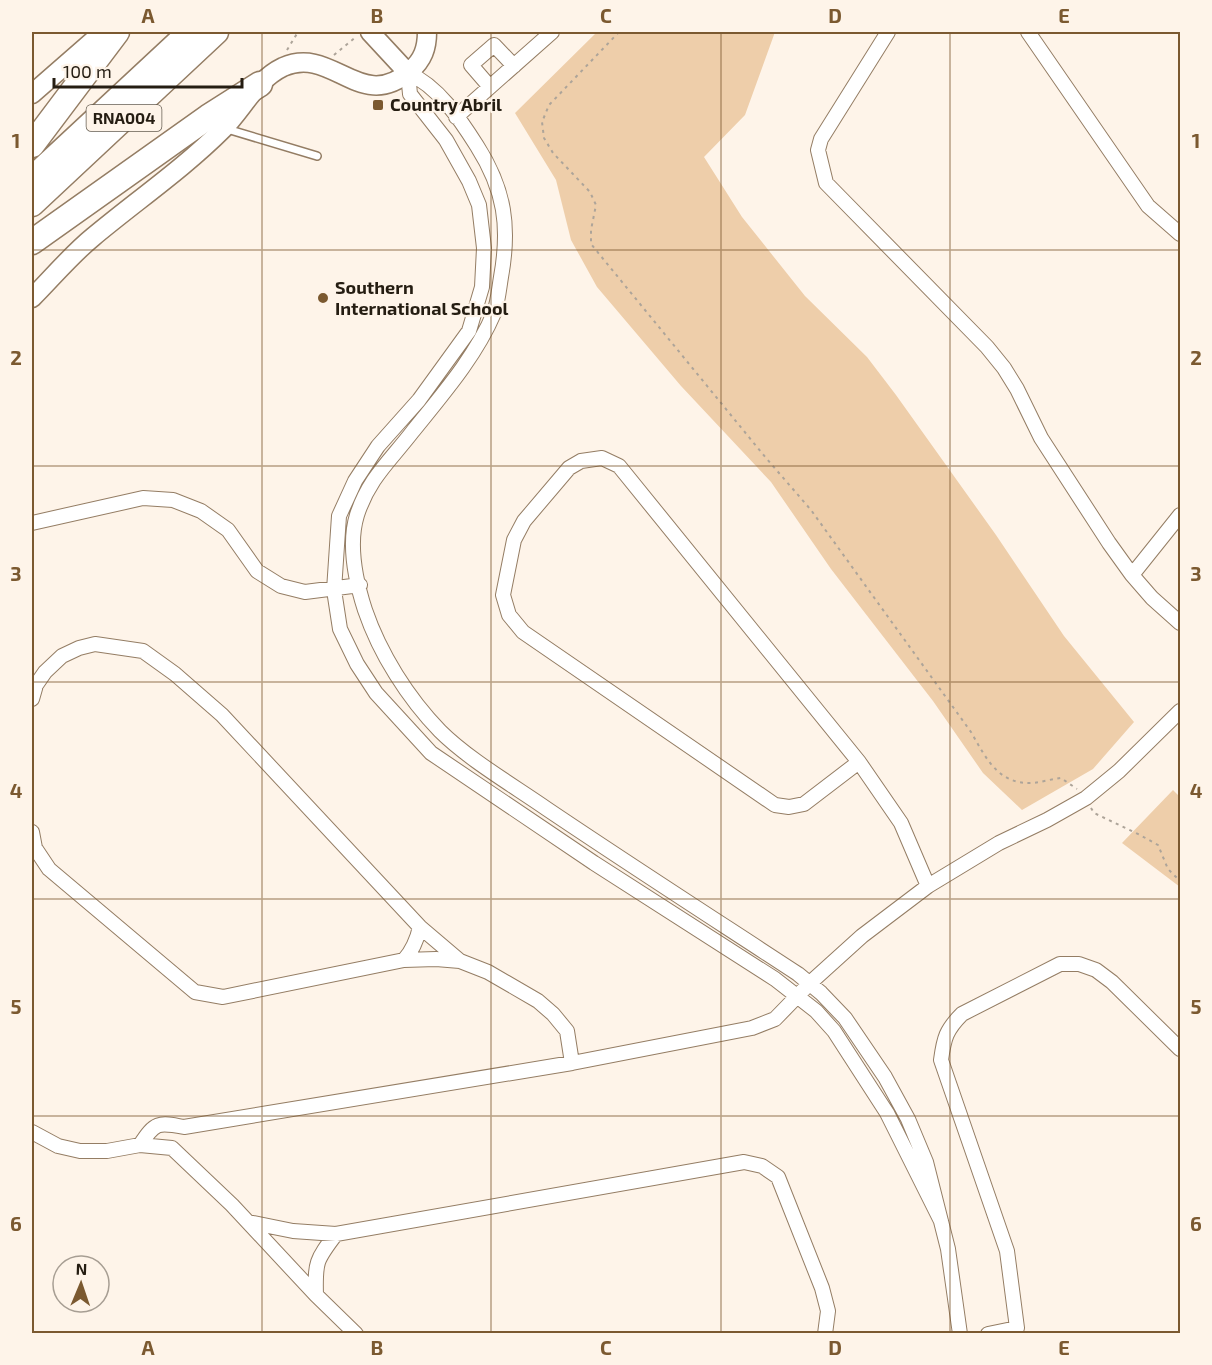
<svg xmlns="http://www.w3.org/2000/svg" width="1212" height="1365" font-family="'Exo 2',sans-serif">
<rect width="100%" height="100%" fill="#fef4e9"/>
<path fill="#eeceaa" d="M597 32H775L745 115 704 157 742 217 805 296 867 357 896 395 996 535 1064 636 1134 722 1093 769 1022 810 983 773 933 701 831 569 771 482 681 386 597 287 571 240 556 180 515 113Z
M1173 790 1180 797V887L1122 843Z"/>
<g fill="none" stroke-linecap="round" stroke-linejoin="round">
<defs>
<path id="lane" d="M227 129 317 156"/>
<path id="street" d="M888 32 821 139 818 150 826 183 987 347 1004 368 1017 389 1041 438 1109 543 1132 575 1152 598 1180 623
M1028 32 1148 206 1180 234
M490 87 471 65 494 45 514 66
M456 117 552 32
M32 523 143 498 173 500 201 511 228 530 257 571 281 586 305 592 360 585
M1132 575 1180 515
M32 699 36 685 45 672 62 656 79 648 95 644 143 651 175 674 222 715 420 927 460 961
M859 762 804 804 789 807 775 805 523 632 509 615 503 595 514 540 524 521 569 468 581 461 602 458 619 466 859 762 901 823 928 886
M32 832 35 848 49 869 195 992 223 997 404 960 436 959 460 961 488 972 538 1001 553 1014 567 1031 572 1063
M404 960C413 950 417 940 420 927
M32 1132 58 1146 80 1151H107L140 1145 172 1148 232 1205 316 1295 356 1334
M140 1145C155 1122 158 1122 184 1127L572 1063 752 1028 775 1019 810 983 862 936 928 886 999 843 1047 820 1086 798 1119 771 1180 711
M941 1221 887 1113 834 1031 816 1011 775 979 594 863 431 753 376 693 357 664 340 629 334 590 339 516 355 481 378 446 419 400 469 331 482 287 484 248 479 205 469 181 446 140 410 94 408 73C438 86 460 119 477 146 505 190 510 227 501 277 499 289 498 302 494 313 476 356 442 395 413 431 390 461 369 478 357 515 348 544 356 582 365 610 380 654 408 698 440 731 468 759 514 786 547 809 630 865 714 919 798 974L821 993 845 1018 885 1077 908 1119 926 1162 948 1249 960 1334
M248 1222 293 1231 336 1234 744 1162 762 1166 778 1177 822 1288 828 1311 825 1334
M316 1295C315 1262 316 1260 336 1234
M988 1334 1017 1328 1007 1251 941 1060C944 1038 946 1030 962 1014L1060 964H1079L1096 970 1112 982 1180 1049"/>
<path id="secondary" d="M370 32 408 73
M32 94 103 32
M32 298C52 278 71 255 93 237 136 201 183 169 223 129 243 109 256 80 283 67 333 45 360 114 410 71 423 60 427 48 427 32"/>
<path id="highway" d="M32 145 117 32
M32 179 190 32
M32 204 216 32
M32 242 208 117 260 84"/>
</defs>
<use href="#lane" stroke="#947d64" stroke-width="10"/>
<use href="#street" stroke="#947d64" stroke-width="16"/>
<use href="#secondary" stroke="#947d64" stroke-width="21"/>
<use href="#highway" stroke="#947d64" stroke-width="27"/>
<path stroke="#ada499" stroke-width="2" stroke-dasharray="3 4.5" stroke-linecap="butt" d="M619 32 549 105 542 122 544 138 553 153 590 192 596 205 591 230V244L766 458 811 510 971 732C986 758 998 785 1033 783 1042 782 1052 779 1061 778L1077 789
M287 50 298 32
M334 55 357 36
M1091 808 1094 813 1140 835 1158 845 1168 869 1180 881"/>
<use href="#lane" stroke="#fff" stroke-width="7"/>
<use href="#street" stroke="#fff" stroke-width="14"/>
<use href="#secondary" stroke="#fff" stroke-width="18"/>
<use href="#highway" stroke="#fff" stroke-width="24"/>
</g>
<path fill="none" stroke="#7b5930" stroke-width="1.5" stroke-opacity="0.55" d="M262 32V1334M491 32V1334M721 32V1334M950 32V1334M32 250H1180M32 466H1180M32 682H1180M32 899H1180M32 1116H1180"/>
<g fill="#7b5930" stroke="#fef4e9" stroke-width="2">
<rect x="372" y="99" width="12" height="12" rx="3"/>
<circle cx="323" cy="298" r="6"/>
</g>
<g text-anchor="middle" stroke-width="4.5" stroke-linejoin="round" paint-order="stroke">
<rect fill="#fef4e9" stroke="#665e52" stroke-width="1.5" x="86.5" y="105" width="75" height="26" rx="4.5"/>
<g font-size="16" font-weight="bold" fill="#251d12">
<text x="124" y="124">RNA004</text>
</g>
<g font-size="18" font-weight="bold" fill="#251d12" stroke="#fef4e9" text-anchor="start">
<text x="390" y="111">Country Abril</text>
<text x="335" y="294">Southern<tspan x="335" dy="21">International School</tspan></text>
</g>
</g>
<rect width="1212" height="1365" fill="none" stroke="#fef4e9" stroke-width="66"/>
<g transform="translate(81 1284) rotate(2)"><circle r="28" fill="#fef4e9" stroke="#a79e93" stroke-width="1.5"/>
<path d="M0-4.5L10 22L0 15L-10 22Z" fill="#7b5930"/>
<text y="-9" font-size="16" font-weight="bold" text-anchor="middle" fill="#251d12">N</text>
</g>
<path d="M54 78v9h188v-9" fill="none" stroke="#251d12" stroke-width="3"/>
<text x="63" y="78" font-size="18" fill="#251d12" stroke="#fef4e9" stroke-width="4.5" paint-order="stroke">100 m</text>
<rect x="33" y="33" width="1146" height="1299" fill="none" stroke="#7b5930" stroke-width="2"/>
<g font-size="20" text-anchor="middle" font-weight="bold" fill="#7b5930">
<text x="148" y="23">A</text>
<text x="377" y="23">B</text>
<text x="606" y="23">C</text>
<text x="835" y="23">D</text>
<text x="1064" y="23">E</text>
<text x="16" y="148">1</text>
<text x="1196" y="148">1</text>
<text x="16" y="365">2</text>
<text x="1196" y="365">2</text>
<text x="16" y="581">3</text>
<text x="1196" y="581">3</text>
<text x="16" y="798">4</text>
<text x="1196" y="798">4</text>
<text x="16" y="1014">5</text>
<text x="1196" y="1014">5</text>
<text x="16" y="1231">6</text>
<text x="1196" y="1231">6</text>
<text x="148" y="1355">A</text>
<text x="377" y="1355">B</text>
<text x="606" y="1355">C</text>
<text x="835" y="1355">D</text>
<text x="1064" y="1355">E</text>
</g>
</svg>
